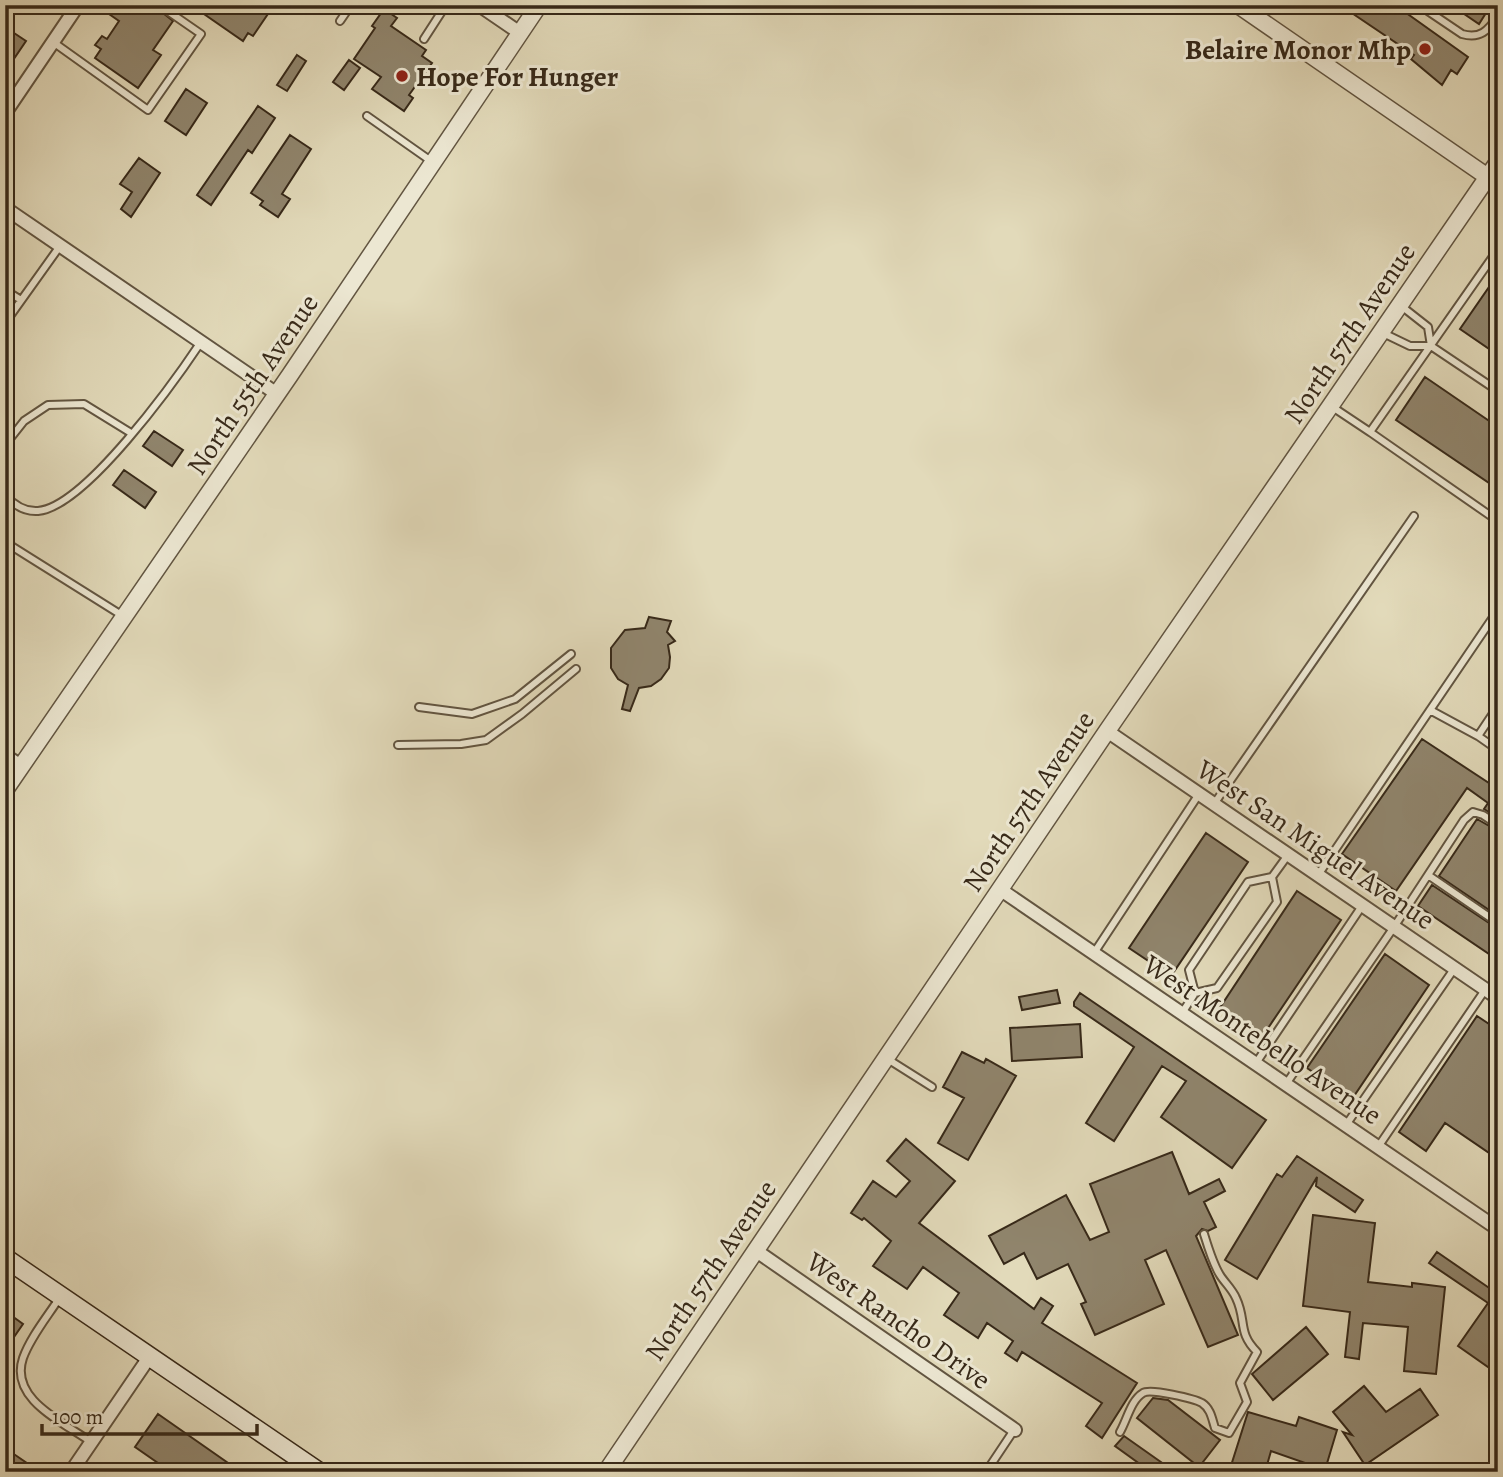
<svg xmlns="http://www.w3.org/2000/svg" width="1503" height="1477" font-family="Alegreya,serif">
<rect width="100%" height="100%" fill="#e2daba"/>
<filter id="stains"><feTurbulence type="fractalNoise" baseFrequency=".00286" numOctaves="4"/><feColorMatrix values="0 0 0 0 .2 0 0 0 0 .09 0 0 0 0 .02 0 0 0 .5 -.17"/></filter>
<radialGradient id="worn" r=".72"><stop offset=".6" stop-color="#630" stop-opacity="0"/><stop offset="1" stop-color="#630" stop-opacity=".3"/></radialGradient>
<path fill="#90856d" stroke="#372919" stroke-width="2" d="M115 5H153L173 21 153 50 161 55 138 88 95 58 101 49 95 45 102 36 107 39 119 21 109 14Z
M191 5H274L253 36 248 33 243 41Z
M1340 5H1395L1468 57 1457 74 1451 70 1442 85 1411 59 1414 55Z
M1451 5H1491L1479 24Z
M384 9 397 18 391 26 426 50 422 56 432 63 409 95 413 98 404 111 372 89 381 77 354 59 375 28 372 26Z
M5 27 26 41 5 72Z
M297 55 306 61 287 91 277 85Z
M349 60 360 68 344 90 333 82Z
M186 89 207 103 186 135 165 121Z
M258 106 275 118 252 153 248 150 211 205 197 195Z
M290 135 311 149 282 194 290 199 278 217 260 205 263 201 251 193Z
M139 158 160 173 131 217 121 209 132 192 120 184Z
M1498 274V355L1460 329Z
M1425 377 1498 427V489L1396 420Z
M154 431 183 450 172 466 143 446Z
M124 470 156 492 145 508 113 485Z
M649 617 671 621 667 632 675 641 668 645 670 657 669 668 661 679 651 686 639 688 630 711 622 709 628 685 618 679 611 668V648L625 630 645 628Z
M1422 739 1498 789V818L1484 809 1488 803 1467 788 1396 891 1342 854Z
M1477 819 1498 831V916L1439 876Z
M1206 833 1248 862 1171 976 1129 948Z
M1432 885 1498 929V960L1418 906Z
M1297 891 1341 920 1262 1037 1219 1009Z
M1385 954 1429 985 1352 1099 1307 1068Z
M1057 990 1060 1003 1022 1010 1019 997Z
M1080 993 1266 1120 1232 1168 1161 1117 1186 1081 1162 1066 1114 1141 1086 1123 1134 1047 1074 1006V1002Z
M1477 1016 1498 1030V1159L1445 1123 1426 1151 1399 1132Z
M1080 1024 1082 1057 1012 1061 1010 1028Z
M962 1052 984 1063 986 1059 1016 1076 968 1160 938 1143 964 1098 943 1087Z
M906 1139 955 1181 919 1223 1034 1309 1041 1298 1053 1306 1042 1323 1137 1383 1102 1438 1086 1426 1102 1403 1022 1352 1017 1361 1005 1353 1013 1341 987 1323 978 1338 944 1315 959 1293 923 1267 907 1289 873 1266 891 1241 864 1218 862 1220 851 1213 873 1181 896 1197 910 1181 887 1161Z
M1172 1152 1189 1194 1219 1179 1225 1191 1204 1202 1216 1227 1208 1231 1202 1229 1196 1236 1238 1335 1208 1347 1166 1250 1145 1260 1164 1304 1095 1335 1081 1304 1086 1302 1068 1264 1037 1279 1024 1253 1004 1264 989 1236 1066 1195 1090 1240 1109 1232 1090 1184Z
M1297 1156 1363 1200 1355 1212 1316 1186 1317 1177 1257 1279 1225 1260 1277 1174 1282 1177Z
M1313 1215 1375 1223 1368 1282 1412 1287V1283L1445 1287 1436 1374 1404 1371 1408 1327 1363 1323 1359 1359 1345 1357 1350 1312 1303 1306Z
M1437 1252 1495 1292 1498 1288V1374L1458 1346 1488 1303 1429 1263Z
M5 1311 23 1324 5 1350Z
M1306 1327 1328 1354 1273 1400 1252 1374Z
M1364 1386 1386 1412 1420 1389 1438 1415 1365 1465 1343 1432 1352 1435 1333 1412Z
M1153 1398 1168 1400 1220 1440 1199 1467 1137 1418Z
M1248 1412 1296 1426 1299 1417 1337 1430 1325 1470 1271 1451 1265 1472H1229Z
M158 1414 241 1472H171L135 1447Z
M1124 1436 1175 1472H1151L1115 1446Z
M5 1448 40 1472H5Z"/>
<g fill="none" stroke-linecap="round" stroke-linejoin="round">
<defs>
<path id="service" d="M1419 5 1462 34C1480 39 1488 31 1498 16
M340 21 351 5
M424 39 446 5
M53 42 148 110 201 34 159 5
M367 116 431 161
M1498 258 1494 255 1370 432 1498 521
M5 290 21 300
M5 323 60 246
M1383 333 1410 346H1431L1428 327 1400 305
M1431 346 1498 391
M1331 406 1370 432
M5 445 24 421 48 405 84 404 131 433
M5 495C14 505 25 512 38 511 85 507 175 381 201 342
M5 542 123 616
M419 707 472 714 515 699 571 654
M1430 710 1478 736 1498 706
M1478 736 1498 750
M398 745 461 744 486 740 522 714 576 669
M5 752 22 763
M1214 804 1414 516
M1318 875 1498 610
M1428 875 1498 923
M1094 953 1199 794
M1195 993 1189 970 1248 882 1272 877
M1182 1013 1195 993 1217 988 1277 902 1272 877 1288 855
M886 1058 932 1087
M1256 1063 1362 906
M1286 1084 1394 927 1464 820 1473 812 1483 815 1498 825
M1346 1125 1454 969
M1378 1147 1485 990
M1494 1166 1498 1169
M60 1297C48 1316 31 1336 23 1358 9 1399 63 1422 91 1442
M1120 1432C1127 1420 1131 1400 1143 1393 1150 1388 1195 1399 1202 1403 1211 1409 1212 1419 1215 1428L1229 1433 1247 1402 1240 1383 1257 1352C1237 1332 1247 1321 1236 1298 1232 1289 1225 1283 1220 1275 1213 1264 1208 1247 1204 1234
M287 1472 296 1458
M986 1472 1014 1430"/>
<path id="minor" d="M479 5 520 33
M5 113 78 5
M5 208 277 394
M1107 731 1498 998
M1001 890 1498 1229
M755 1250 1015 1430
M71 1472 150 1356"/>
<path id="tertiary" d="M1238 5 1498 184
M5 790 290 375 539 5
M606 1472 1107 731 1498 162"/>
<path id="secondary" d="M5 1258 319 1472"/>
</defs>
<use href="#service" stroke="#625541" stroke-width="10"/>
<use href="#minor" stroke="#625541" stroke-width="16"/>
<use href="#tertiary" stroke="#625541" stroke-width="19"/>
<use href="#secondary" stroke="#372919" stroke-width="21"/>
<use href="#service" stroke="#ece7d2" stroke-width="6"/>
<use href="#minor" stroke="#ece7d2" stroke-width="12"/>
<use href="#tertiary" stroke="#ece7d2" stroke-width="16"/>
<use href="#secondary" stroke="#ece7d2" stroke-width="18"/>
</g>
<g fill="#8f2418" stroke="#ece7d2" stroke-width="2.5">
<circle cx="1425" cy="49" r="7"/>
<circle cx="402" cy="76" r="7"/>
</g>
<g text-anchor="middle" stroke-width="6" stroke-linejoin="round" paint-order="stroke">
<g font-size="28" font-weight="bold" fill="#372919" stroke="#ece7d2" text-anchor="end">
<text x="1411" y="59">Belaire Monor Mhp</text>
<text x="416" y="86" text-anchor="start">Hope For Hunger</text>
</g>
<g font-size="28" fill="#372919" stroke="#ece7d2">
<text transform="translate(1349 333) rotate(-56)" y="10">North 57th Avenue</text>
<text transform="translate(252 384) rotate(-56)" y="10">North 55th Avenue</text>
<text transform="translate(1028 801) rotate(-56)" y="10">North 57th Avenue</text>
<text transform="translate(1316 844) rotate(34)" y="10">West San Miguel Avenue</text>
<text transform="translate(1263 1039) rotate(34)" y="10">West Montebello Avenue</text>
<text transform="translate(710 1270) rotate(-56)" y="10">North 57th Avenue</text>
<text transform="translate(899 1320) rotate(35)" y="10">West Rancho Drive</text>
</g>
</g>
<rect width="1503" height="1477" fill="none" stroke="#e2daba" stroke-width="28"/>
<rect x="7" y="7" width="1489" height="1463" fill="none" stroke="#372919" stroke-width="3.5"/>
<rect x="14" y="14" width="1475" height="1449" fill="none" stroke="#372919" stroke-width="2"/>
<path d="M42 1424v10h215v-10" fill="none" stroke="#372919" stroke-width="3.5"/>
<text x="52" y="1424" font-size="21" fill="#372919" stroke="#ece7d2" stroke-width="5" paint-order="stroke">100 m</text>
<rect width="100%" height="100%" filter="url(#stains)"/>
<rect width="100%" height="100%" fill="url(#worn)"/>
</svg>
